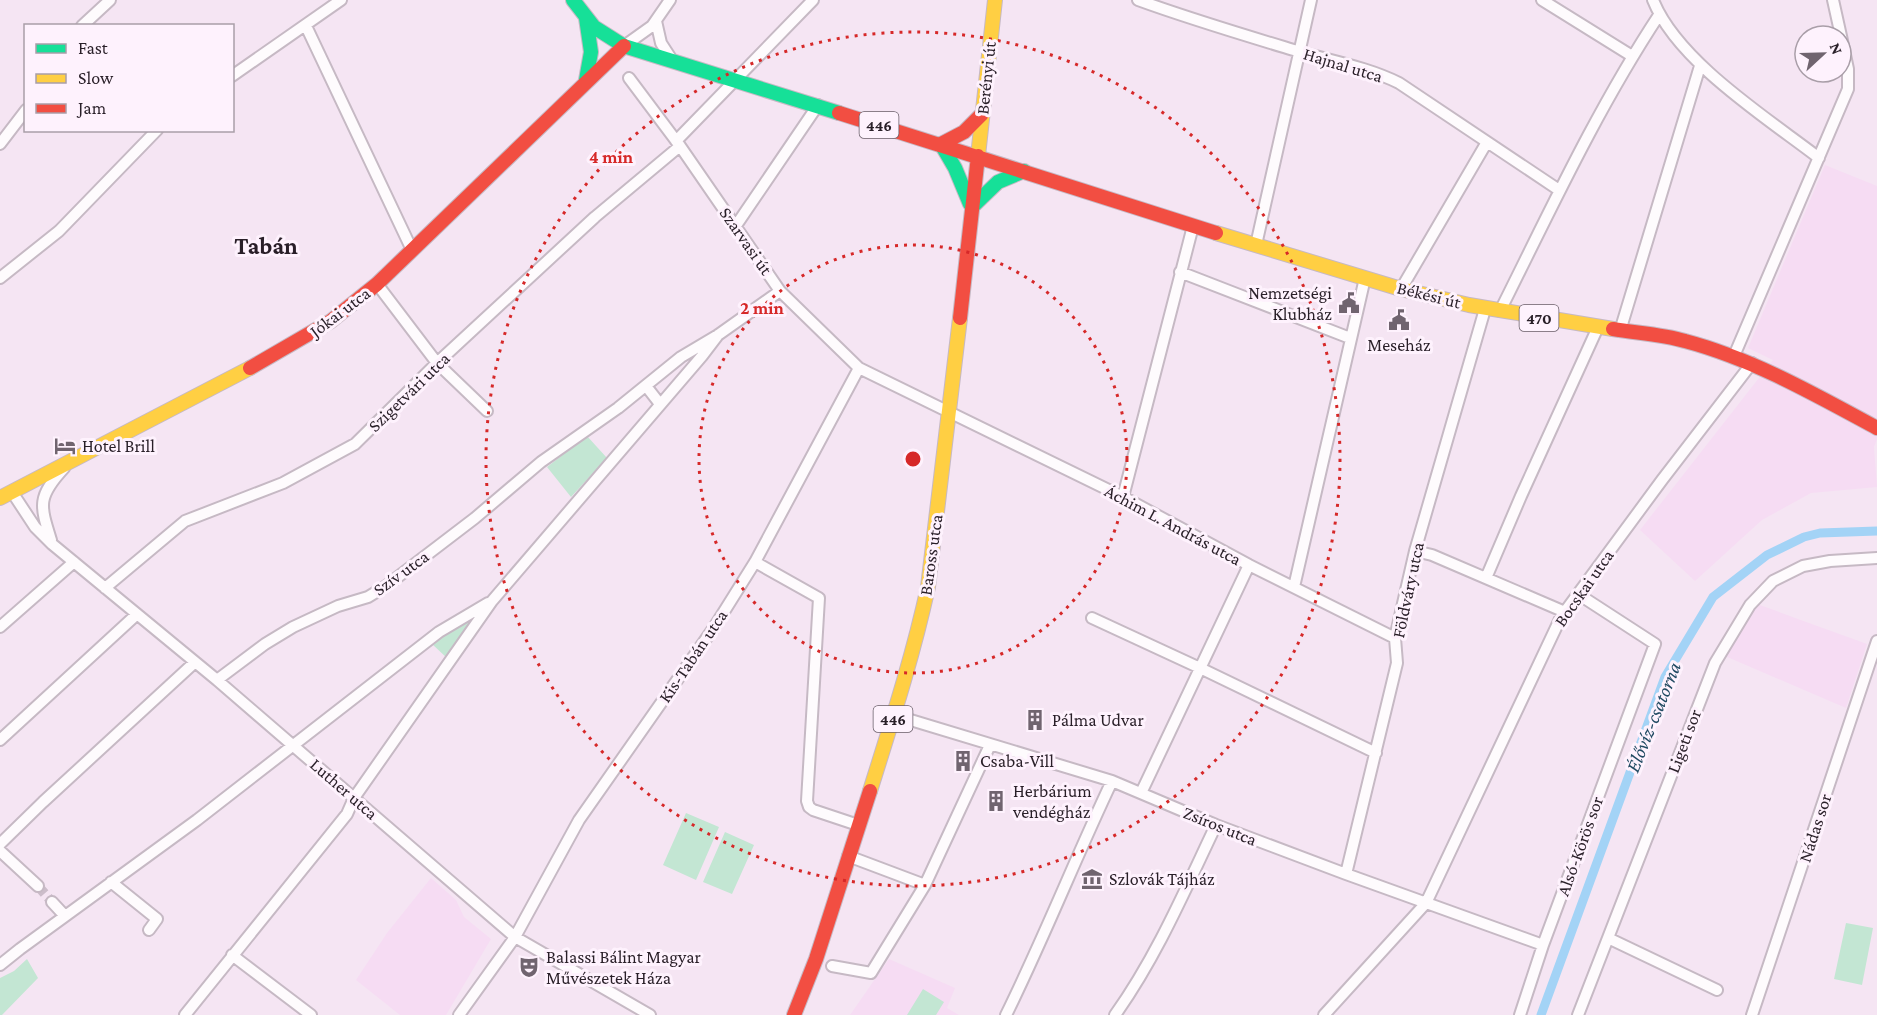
<svg xmlns="http://www.w3.org/2000/svg" width="1877" height="1015" font-family="'Crimson Pro',serif">
<rect width="100%" height="100%" fill="#f5e5f3"/>
<path fill="#f6dcf3" d="M1825 165 1877 186V439L1874 447 1877 487 1811 493 1762 520 1695 581 1640 530 1773 360 1748 348Z
M1757 604 1867 644 1846 708 1725 656Z
M431 878 456 900 464 917 491 939 446 1015H400L356 980 387 933Z
M889 959 955 988 947 1008 959 1015H850Z"/>
<path fill="#c3e6d3" d="M587 436 607 458 571 497 547 467Z
M474 614 478 617 448 659 431 643Z
M686 813 719 827 696 880 663 865Z
M725 832 754 845 732 894 703 882Z
M1846 923 1873 928 1862 985 1834 979Z
M27 959 38 978 2 1015H0V978L14 971Z
M923 989 944 1002 936 1015H907Z"/>
<g fill="none" stroke-linecap="round" stroke-linejoin="round">
<path stroke="#a3d3f6" stroke-width="9" d="M1541 1015 1665 677 1713 597 1767 555 1804 537 1820 533 1877 531"/>
<path stroke="#ccbdca" stroke-width="10" stroke-dasharray="10 5" stroke-linecap="butt" d="M38 886 52 902"/>
<defs>
<path id="street" d="M1138 0C1190 19 1244 35 1297 51 1331 61 1367 67 1399 83L1559 190
M1542 0 1632 56
M1653 0C1677 61 1767 118 1819 158
M1833 0 1841 36
M656 21 661 43 672 60
M82 26 110 0
M306 26 412 250
M624 46 652 26 670 0
M232 76 341 0
M629 78 680 146 780 291 859 368 1123 497 1249 565 1395 638
M676 141 813 0
M0 144 26 110
M735 227 818 105
M1256 245 1311 0
M1180 272 1350 338
M0 278 59 231 157 130
M377 284 437 363 487 411
M1401 289 1487 142
M1500 311C1550 211 1597 109 1659 15
M1620 331 1700 66
M1734 356 1848 89V69L1841 36
M646 386 660 404
M12 492 35 527 52 544 217 680 515 937 650 1015
M1123 497 1193 226
M51 540C40 505 37 497 64 468
M1415 551 1432 555 1565 612
M755 562 819 598 807 801 809 807 813 810 858 825
M1486 578 1521 496 1598 327
M1294 587 1365 278
M105 588 185 521 283 483 355 444 437 363 595 217 680 146
M1092 618 1200 668 1376 753
M0 627 74 562
M217 680 265 644 293 627 338 606 368 597 386 586 475 518 541 462 618 408 681 357 718 335 780 291
M894 715 1112 781 1216 825 1346 874 1543 945
M0 740 136 615
M1141 793 1249 565
M0 844 43 802 194 663
M0 851 38 886
M848 856 925 885 990 745
M1346 874 1397 663 1395 638 1415 551 1485 309
M111 882 157 919 149 930
M52 902 65 916
M1608 938 1717 990
M232 955 311 1015
M0 965 20 949 197 820 439 632 488 603
M832 966 871 973 925 885
M185 1015 347 814 354 798 492 601 702 356 718 335
M459 1015 515 937 579 820 715 626 755 562 859 368
M1006 1015C1044 938 1075 859 1112 781
M1115 1015C1157 956 1185 890 1216 825
M1324 1015 1426 903 1561 617 1662 480 1752 363
M1520 1015 1543 945 1655 644 1578 594
M1578 1015 1715 663 1750 605 1773 581 1803 566 1830 561 1877 558
M1752 1015 1877 641"/>
<path id="fast" d="M573 0 594 27 624 46 839 113
M586 18 591 52 586 80
M941 144 955 168 970 204
M972 207 998 182 1024 171"/>
<path id="slow" d="M978 156 995 0
M1216 233 1401 289 1469 305 1613 329
M0 498 250 368
M870 791C891 724 913 656 928 587L960 318"/>
<path id="jam" d="M839 113 1216 233
M941 144 964 132 982 114
M960 318 978 156
M1613 329C1636 333 1662 334 1685 341 1753 359 1816 395 1877 428
M250 368 331 321 377 284 624 46
M794 1015 816 959 870 791"/>
</defs>
<use href="#street" stroke="#c6b9c4" stroke-width="14"/>
<use href="#fast" stroke="#c6b9c4" stroke-width="16"/>
<use href="#slow" stroke="#c6b9c4" stroke-width="16"/>
<use href="#jam" stroke="#c6b9c4" stroke-width="16"/>
<use href="#street" stroke="#fefbfd" stroke-width="10"/>
<use href="#fast" stroke="#16e098" stroke-width="14"/>
<use href="#slow" stroke="#ffcf43" stroke-width="14"/>
<use href="#jam" stroke="#f24e42" stroke-width="14"/>
</g>
<g fill="none" stroke="#d62828" stroke-width="3" stroke-dasharray="3 6">
<circle cx="913" cy="459" r="214"/>
<circle cx="913" cy="459" r="427"/>
</g>
<defs>
<symbol id="civic-bare" viewBox="-9 -9 18 18"><path d="M-.6-6.5H3V-4.5H.6V-3L4-1V1h2V6H-6V1h2V-1L-.6-3ZM-1.2 2.5V6h2.4V2.5Z" fill="#70646f" stroke="#fef2fd" stroke-width="2.5" paint-order="stroke"/></symbol>
<symbol id="hotel-bare" viewBox="-9 -9 18 18"><path d="M-6-4.5h1.5V1H6V5H4.5V3h-9V5H-6ZM-4 0a1.8 1.8 0 1 1 3.6 0ZM.5 0V-2.5h3Q6-2.5 6 0Z" fill="#70646f" stroke="#fef2fd" stroke-width="2.5" paint-order="stroke"/></symbol>
<symbol id="building-bare" viewBox="-9 -9 18 18"><path d="M-4-6H4V6H1V3H-1V6H-4ZM-2.5-4.3h1.7v1.8h-1.7ZM.8-4.3h1.7v1.8H.8ZM-2.5-1h1.7V.8h-1.7ZM.8-1h1.7V.8H.8Z" fill="#70646f" stroke="#fef2fd" stroke-width="2.5" paint-order="stroke"/></symbol>
<symbol id="museum-bare" viewBox="-9 -9 18 18"><path d="M0-6L6-3V-2H-6V-3ZM-5-1h2V3h-2ZM-1-1h2V3h-2ZM3-1h2V3H3ZM-6 4H6V6H-6Z" fill="#70646f" stroke="#fef2fd" stroke-width="2.5" paint-order="stroke"/></symbol>
<symbol id="theatre-bare" viewBox="-9 -9 18 18"><path d="M-5-5.5Q0-4 5-5.5V0Q5 5 0 6Q-5 5-5 0ZM-3.3-2.5H-1v1.5H-3.3ZM1-2.5H3.3v1.5H1ZM-2.8 1Q0 5.5 2.8 1Z" fill="#70646f" stroke="#fef2fd" stroke-width="2.5" paint-order="stroke"/></symbol>
</defs>
<g fill-rule="evenodd">
<use href="#civic-bare" x="1334" y="288" width="30" height="30"/>
<use href="#civic-bare" x="1384" y="305" width="30" height="30"/>
<use href="#hotel-bare" x="50" y="431" width="30" height="30"/>
<use href="#building-bare" x="1020" y="705" width="30" height="30"/>
<use href="#building-bare" x="948" y="746" width="30" height="30"/>
<use href="#building-bare" x="981" y="786" width="30" height="30"/>
<use href="#museum-bare" x="1077" y="864" width="30" height="30"/>
<use href="#theatre-bare" x="514" y="952" width="30" height="30"/>
</g>
<g text-anchor="middle" stroke-width="6" stroke-linejoin="round" paint-order="stroke">
<g fill="#fef2fd" stroke="#695e68" stroke-width="1.5">
<rect x="859.5" y="112" width="39" height="26" rx="4.5"/>
<rect x="1519.5" y="305" width="39" height="26" rx="4.5"/>
<rect x="873.5" y="706" width="39" height="26" rx="4.5"/>
</g>
<g font-size="16" font-weight="bold" fill="#291f28">
<text x="879" y="131">446</text>
<text x="1539" y="324">470</text>
<text x="893" y="725">446</text>
</g>
<g font-size="18" fill="#291f28" stroke="#fef2fd">
<text transform="translate(1343 65) rotate(17)" y="6">Hajnal utca</text>
<text transform="translate(986 78) rotate(-84)" y="6">Berényi út</text>
<text transform="translate(746 241) rotate(55)" y="6">Szarvasi út</text>
<text transform="translate(1429 295) rotate(14)" y="6">Békési út</text>
<text transform="translate(340 312) rotate(-37)" y="6">Jókai utca</text>
<text transform="translate(409 392) rotate(-44)" y="6">Szigetvári utca</text>
<text transform="translate(1173 525) rotate(28)" y="6">Áchim L. András utca</text>
<text transform="translate(931 555) rotate(-82)" y="6">Baross utca</text>
<text transform="translate(401 573) rotate(-36)" y="6">Szív utca</text>
<text transform="translate(1584 588) rotate(-55)" y="6">Bocskai utca</text>
<text transform="translate(1408 590) rotate(-78)" y="6">Földváry utca</text>
<text transform="translate(693 656) rotate(-56)" y="6">Kis-Tabán utca</text>
<text transform="translate(1684 741) rotate(-69)" y="6">Ligeti sor</text>
<text transform="translate(344 789) rotate(41)" y="6">Luther utca</text>
<text transform="translate(1220 826) rotate(22)" y="6">Zsíros utca</text>
<text transform="translate(1815 828) rotate(-72)" y="6">Nádas sor</text>
<text transform="translate(1580 846) rotate(-70)" y="6">Alsó-Körös sor</text>
</g>
<g font-size="18" fill="#291f28" stroke="#fef2fd" text-anchor="start">
<text x="1332" y="299" text-anchor="end">Nemzetségi<tspan x="1332" dy="21">Klubház</tspan></text>
<text x="1399" y="351" text-anchor="middle">Meseház</text>
<text x="82" y="452">Hotel Brill</text>
<text x="1052" y="726">Pálma Udvar</text>
<text x="980" y="767">Csaba-Vill</text>
<text x="1013" y="797">Herbárium<tspan x="1013" dy="21">vendégház</tspan></text>
<text x="1109" y="885">Szlovák Tájház</text>
<text x="546" y="963">Balassi Bálint Magyar<tspan x="546" dy="21">Művészetek Háza</tspan></text>
</g>
<g font-size="20" font-style="italic" fill="#214a62" stroke="#fef2fd">
<text transform="translate(1653 717) rotate(-68)" y="7">Élővíz-csatorna</text>
</g>
<g font-size="24" font-weight="bold" fill="#291f28" stroke="#fef2fd">
<text x="266" y="254">Tabán</text>
</g>
</g>
<circle cx="913" cy="459" r="9" fill="#d62828" stroke="#fef2fd" stroke-width="3"/>
<g font-size="18" text-anchor="middle" font-weight="bold" fill="#d62828" stroke="#fef2fd" stroke-width="6" stroke-linejoin="round" paint-order="stroke">
<text x="611" y="163">4 min</text>
<text x="762" y="314">2 min</text>
</g>
<rect x="24" y="24" width="210" height="108" fill="#fef2fd" stroke="#a99ea8" stroke-width="1.5"/>
<rect x="36" y="44" width="30" height="9" fill="#16e098" stroke="#a99ea8" stroke-width="1.5"/>
<text x="78" y="54" font-size="18" fill="#291f28">Fast</text>
<rect x="36" y="74" width="30" height="9" fill="#ffcf43" stroke="#a99ea8" stroke-width="1.5"/>
<text x="78" y="84" font-size="18" fill="#291f28">Slow</text>
<rect x="36" y="104" width="30" height="9" fill="#f24e42" stroke="#a99ea8" stroke-width="1.5"/>
<text x="78" y="114" font-size="18" fill="#291f28">Jam</text>
<g transform="translate(1823 54) rotate(68)"><circle r="28" fill="#fef2fd" stroke="#a99ea8" stroke-width="1.5"/>
<path d="M0-4.5L10 22L0 15L-10 22Z" fill="#70646f"/>
<text y="-9" font-size="16" font-weight="bold" text-anchor="middle" fill="#291f28">N</text>
</g>
</svg>
